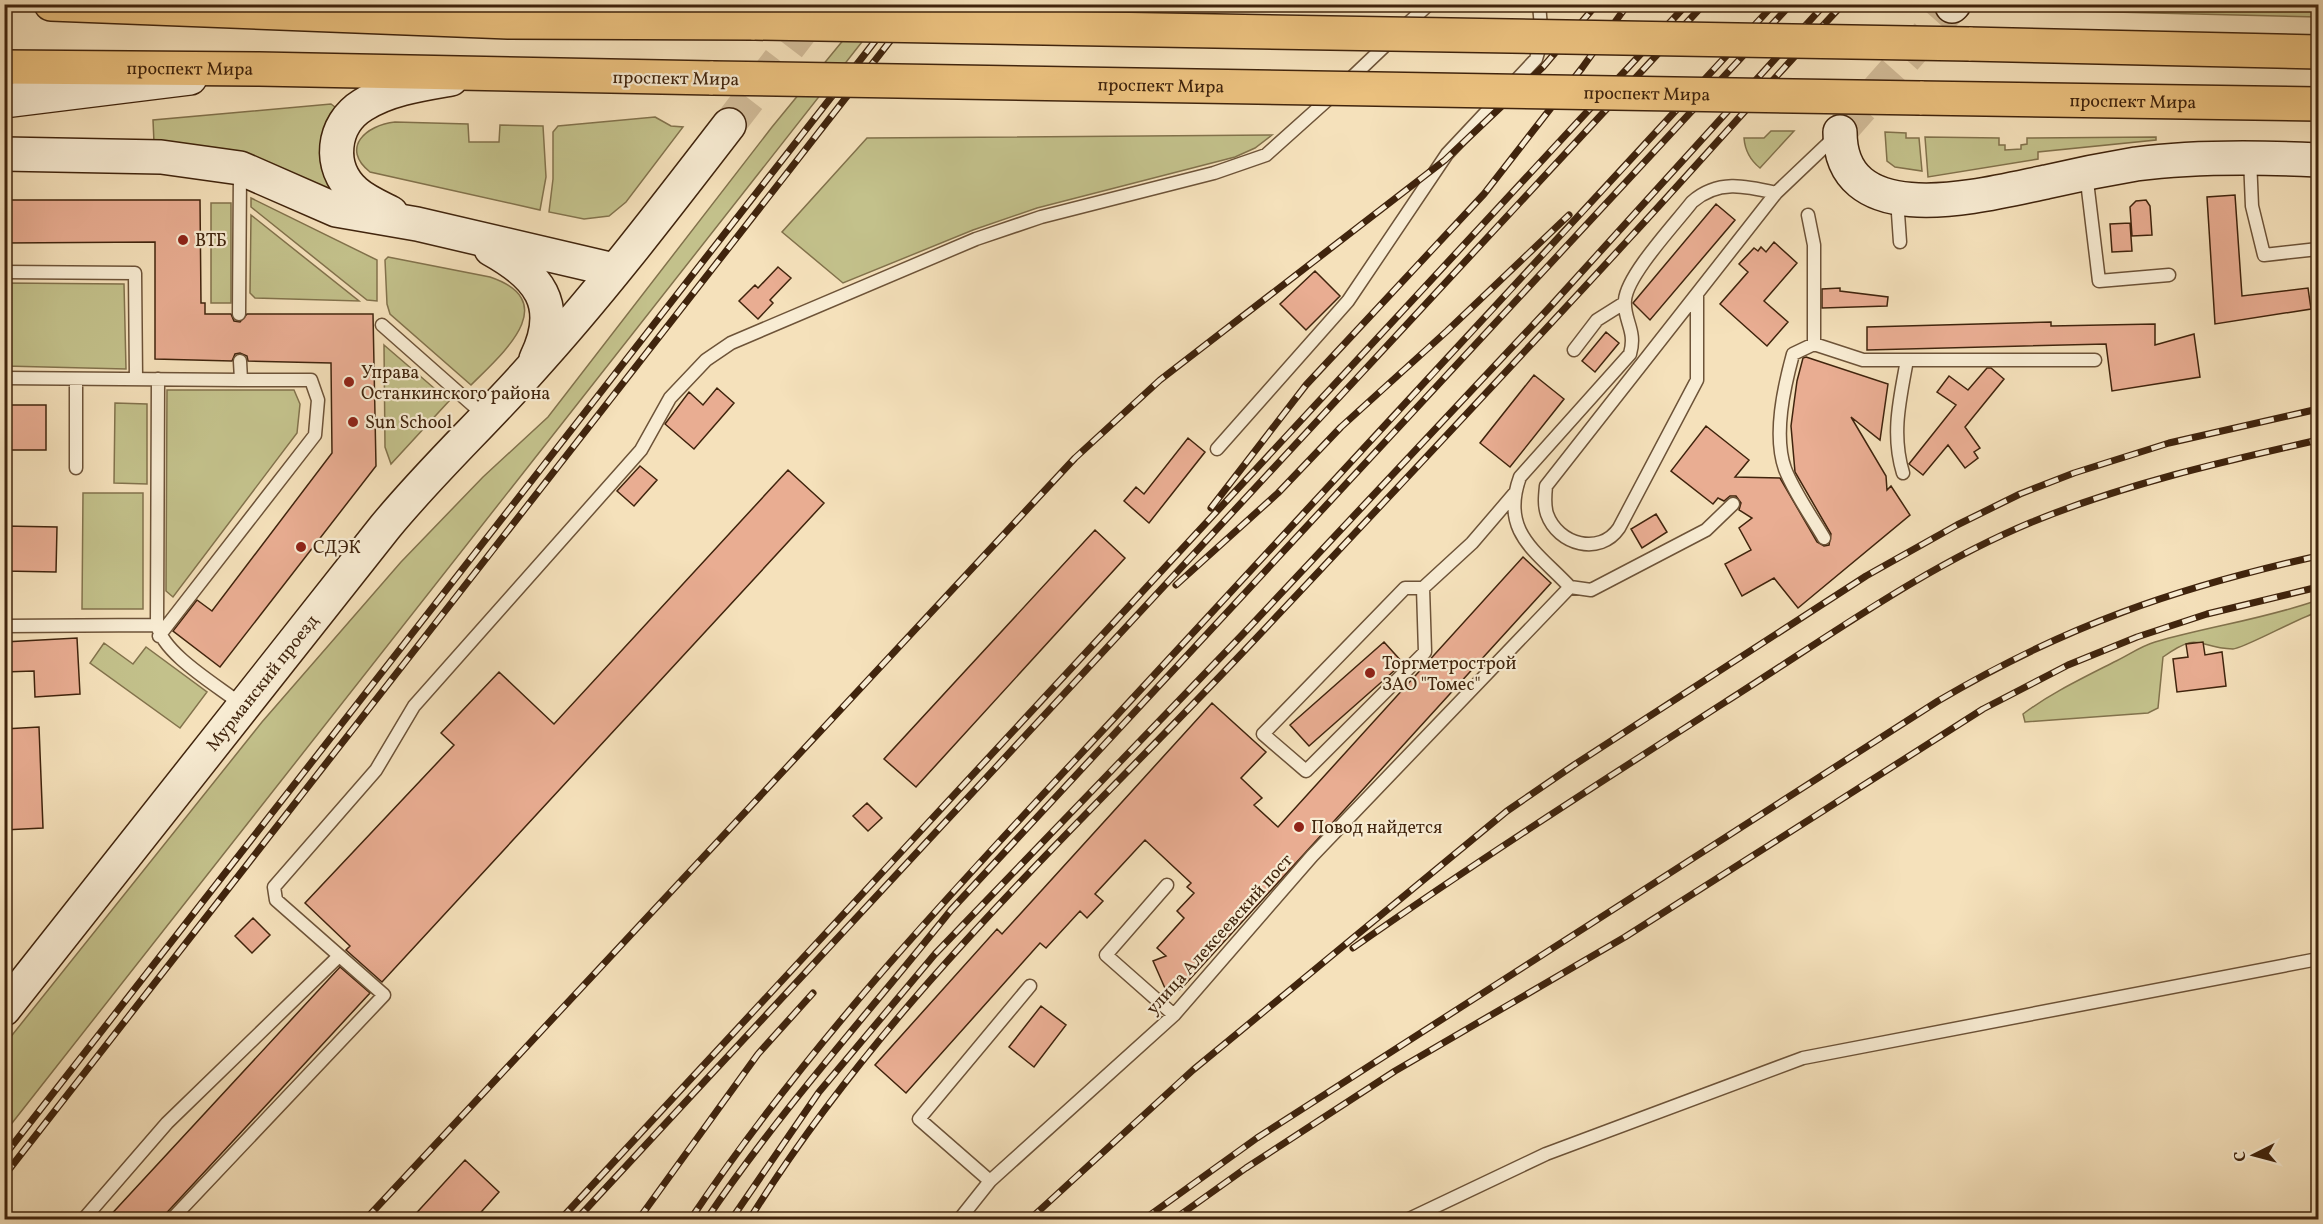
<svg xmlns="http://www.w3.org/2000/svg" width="2323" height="1224" font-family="Vollkorn,serif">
<rect width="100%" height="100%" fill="#f5e1bb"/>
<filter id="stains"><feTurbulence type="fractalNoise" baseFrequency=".00333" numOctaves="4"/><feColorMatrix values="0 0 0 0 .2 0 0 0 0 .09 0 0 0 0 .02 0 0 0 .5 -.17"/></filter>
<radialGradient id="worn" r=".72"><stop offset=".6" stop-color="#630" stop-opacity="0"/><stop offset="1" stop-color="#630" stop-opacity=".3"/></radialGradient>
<path fill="#c3c18b" stroke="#82724c" stroke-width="1.5" d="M2073 4 2122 5V10H2175V5L2217 4V10L2261 11 2262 5H2291V7H2318V17L2073 11Z
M872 5H891L5 1132V1044L262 722 401 562 483 477 548 417 772 127Z
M331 104 335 107 331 191 154 143 153 120Z
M655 117 671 126 683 127 626 202 609 216 584 219 549 212 553 179V132L558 126Z
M395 122 468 124 469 142H499L500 125 543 126 546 177 540 210 370 172C340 148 366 125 395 122Z
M1771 131H1794L1760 168C1750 160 1745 151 1744 138H1764Z
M1885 132 1906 133V138H1919L1922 171 1895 167 1887 161Z
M1272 135 1255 148 1235 157 1037 208 973 230 843 283 782 232 867 138Z
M1925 137 1999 138V145H2005V150L2021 149V145L2027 144V138L2156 137V140L2038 152V159L1928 177Z
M251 198 377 260V301L367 300 251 207Z
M211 203H231V303H211Z
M251 215 359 301 255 298 250 293Z
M388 257 490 277C564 302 501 355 471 385L390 314 387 304 385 260Z
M5 283 124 284 126 369 5 366Z
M384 345 449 401 391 464 385 447Z
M167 390H294L300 404 297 433 173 597 166 591Z
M115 403 147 404V484L114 483Z
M83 493H143V609H82Z
M2318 600V612C2300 617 2243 649 2233 649 2196 648 2201 630 2163 657L2158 708 2148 713 2025 722 2023 714C2051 693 2083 678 2114 662 2127 656 2141 646 2155 642 2210 626 2265 619 2318 600Z
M104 643 133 664 146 647 207 692 180 728 90 663Z"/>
<path fill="#e9ad92" stroke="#40240d" stroke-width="1.5" d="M2235 195 2242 296 2308 288 2311 309 2215 324 2207 197Z
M4 200H200L201 303H205V314H231L234 321 240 322 247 314H373L376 466 220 667 173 631 197 600 212 611 332 453 331 363 248 361 247 356 240 353 235 354 232 361 155 359V242L4 243Z
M2146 200 2150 206 2152 235 2132 236 2130 207 2136 201Z
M1716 204 1735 220 1650 320 1633 303Z
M2130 223 2132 251 2112 252 2110 224Z
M1774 242 1797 263 1764 301 1788 322 1767 346 1720 304 1748 272 1739 264 1754 248 1758 251 1761 247 1766 252Z
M778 267 791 278 770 300 773 303 758 319 739 301 755 285 758 288Z
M1315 271 1340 296 1306 330 1280 304Z
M1840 288V291L1888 297 1887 306 1822 308V289Z
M2051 322V326L2155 324V345L2194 334 2200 377 2112 391 2106 344 1867 350V327Z
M1606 332 1619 343 1595 372 1582 361Z
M1806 357 1888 384 1880 440 1851 417 1886 476 1887 490 1891 486 1910 515 1798 608 1774 578 1742 596 1725 564 1751 550 1739 528 1752 518 1739 510 1741 503 1736 496H1730L1724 501 1718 498 1713 504 1671 471 1706 426 1749 460 1735 477 1780 478 1817 542 1824 546 1829 545 1831 534 1795 472 1791 426 1794 403 1797 381 1803 358Z
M1987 368H1991L2004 379 1965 427 1980 448 1974 452 1978 458 1965 468 1948 445 1923 475 1909 464 1956 405 1937 392 1949 376 1968 390Z
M1534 375 1564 399 1510 467 1480 443Z
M717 388 734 403 694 449 665 424 689 392 703 405Z
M4 405H46V450H4Z
M1188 438 1205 452 1149 523 1124 501 1136 487 1144 494Z
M640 466 657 480 634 506 617 491Z
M788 470 824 503 382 982 346 950 350 946 305 903 454 745 441 733 499 672 554 724Z
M1656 514 1667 532 1642 548 1631 529Z
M4 526 57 527 56 572 4 571Z
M1095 530 1125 558 916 787 884 759Z
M1523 557 1551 583 1181 989 1168 995 1153 961 1166 956 1157 948 1184 918 1177 911 1194 893 1187 887 1191 883 1145 840 1095 894 1103 901 1087 918 1080 911 1046 948 1040 943 906 1093 875 1065 997 929 1002 934 1212 703 1266 752 1241 778 1262 798 1254 805 1278 827Z
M77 638 80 694 35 697 34 671 4 672V642Z
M1384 642 1403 663 1309 746 1290 725Z
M2203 642 2205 655 2222 652 2226 686 2177 692 2173 659 2188 657 2186 644Z
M39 727 43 828 4 830V729Z
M867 803 882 818 868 831 853 816Z
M253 918 270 935 252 953 235 936Z
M340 967 370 993 160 1220H106Z
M1041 1006 1066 1025 1034 1067 1009 1047Z
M465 1160 499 1192 474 1220H410Z"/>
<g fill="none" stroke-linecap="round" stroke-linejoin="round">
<path stroke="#d1bb98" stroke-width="33" stroke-dasharray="33 16" stroke-linecap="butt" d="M729 125 822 4
M1840 132 1952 6"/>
<defs>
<path id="lane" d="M1403 28 1429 4
M1347 82 1391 40
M2250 159 2252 206 2264 255 2318 249
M2086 173 2099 281 2169 275
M1897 199 1900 242
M1808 215 1814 245V344
M4 272 135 273 136 379
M1697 294V380L1619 528C1600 556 1558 545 1547 514 1544 505 1545 496 1546 486L1776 193 1837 135
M239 314 240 172
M382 325 485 416
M1574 350 1597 320 1624 303
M4 378 241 380 240 361
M76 379V468
M158 379 157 625C164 655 217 685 242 705
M1217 449 1348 301 1447 154 1536 59 1542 39 1539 4
M1903 473C1891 434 1900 399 1907 360
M1824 538C1811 516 1794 492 1785 469 1773 435 1784 387 1793 354L1814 344 1863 360H2095
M1570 587C1536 551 1500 532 1520 477L1630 354C1637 330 1623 320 1625 300 1627 275 1675 224 1692 202 1718 179 1746 186 1776 193
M1570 587 1591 590 1706 530 1733 504
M1423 588 1425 652 1306 771 1263 734 1405 588H1423L1472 543 1514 494
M4 626 157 625
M159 636 315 435 318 400 311 380H241
M1167 885 1106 955 1174 1015
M990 1181 919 1119 1030 986
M83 1220 167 1123 339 956
M171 1220 384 995 276 900 274 887 376 770 414 706 641 450 670 398 706 360 731 343 976 239 1041 217 1214 173 1266 155 1334 94
M959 1220 990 1181 1174 1015 1312 856 1570 587
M1407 1220 1546 1154 1803 1058 2318 959"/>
<g id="secondary">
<path d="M1952 6 1954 4"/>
<path d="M4 101 190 78"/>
<path d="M1840 132C1840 235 1987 194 2046 182 2076 175 2106 169 2136 164 2197 156 2258 157 2318 160"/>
<path d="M4 154 161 157 240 168 336 210 417 224 614 270"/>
<path d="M391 213C379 207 365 201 355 192 327 167 332 124 363 105 388 89 422 84 451 79"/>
<path d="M491 249C538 275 563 304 536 359"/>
<path id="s1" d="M4 1009 385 527C431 471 483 423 531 369 601 292 665 208 729 125"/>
</g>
<g id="primary">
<path d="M51 4 508 22 755 23"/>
<path d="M1969 44 2318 52"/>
<path id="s2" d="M4 67 259 69 713 78"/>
<path id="s3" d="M1920 98 2318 104"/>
</g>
</defs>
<use href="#lane" stroke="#6d5338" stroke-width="15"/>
<use href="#secondary" stroke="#40240d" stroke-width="36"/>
<use href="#primary" stroke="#40240d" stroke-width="36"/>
<use href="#lane" stroke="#f8ecd3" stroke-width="12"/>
<use href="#secondary" stroke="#f8ecd3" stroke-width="33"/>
<use href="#primary" stroke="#eac07e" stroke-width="33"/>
<defs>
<path id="rail" d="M1211 508 1306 385 1484 194 1582 68 1628 4
M1176 585 1278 493 1341 427 1447 331 1569 215
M1353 948C1480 859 1610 776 1741 692 1835 632 1928 565 2032 522 2125 484 2221 462 2318 440
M4 1156 904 4
M4 1176 919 4
M365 1220 1075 458 1160 380 1445 160 1543 67 1597 4
M560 1220 1687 4
M576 1220 1704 4
M638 1220 758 1054 813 993
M690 1220C813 1036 968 875 1118 714 1337 477 1556 241 1774 4
M706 1220C780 1110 869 1013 951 910L1791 4
M731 1220 819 1092 935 954 1242 635 1548 309 1825 4
M749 1220C883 1004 1072 833 1245 650 1373 514 1501 378 1627 241 1699 163 1770 82 1843 4
M1029 1220 1193 1070 1507 811 1574 765 1866 576 1957 525 2020 494 2074 473 2169 443 2318 409
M1143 1220 1257 1138 1938 701C2065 626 2175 588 2318 556
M1173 1220 1246 1168 1395 1071 1625 937 1983 709 2068 665 2137 637 2207 614 2318 587"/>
</defs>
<use href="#rail" stroke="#40240d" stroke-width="7"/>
<use href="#rail" stroke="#f8ecd3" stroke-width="4.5" stroke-dasharray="14" stroke-linecap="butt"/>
<defs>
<g id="primary-bridge">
<path d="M755 23 1969 44"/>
<path id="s4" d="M713 78 1920 98"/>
</g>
</defs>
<use href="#primary-bridge" stroke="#40240d" stroke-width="36" stroke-linecap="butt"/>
<use href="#primary-bridge" stroke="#eac07e" stroke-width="33"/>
</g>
<g fill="#8f2418" stroke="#f8ecd3" stroke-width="2">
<circle cx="183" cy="240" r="6"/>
<circle cx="349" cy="382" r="6"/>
<circle cx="353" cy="422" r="6"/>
<circle cx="301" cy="547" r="6"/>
<circle cx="1370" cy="673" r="6"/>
<circle cx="1299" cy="827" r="6"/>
</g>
<g text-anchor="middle" stroke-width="4.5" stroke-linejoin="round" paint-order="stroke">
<g font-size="18" fill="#40240d" stroke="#f8ecd3">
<text dy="6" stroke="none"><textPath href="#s2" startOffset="186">проспект Мира</textPath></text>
<text transform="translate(676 78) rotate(1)" y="6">проспект Мира</text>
<text dy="6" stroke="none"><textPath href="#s4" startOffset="448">проспект Мира</textPath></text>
<text dy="6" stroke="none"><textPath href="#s4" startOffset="934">проспект Мира</textPath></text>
<text dy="6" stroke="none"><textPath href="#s3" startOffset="213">проспект Мира</textPath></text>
<text dy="6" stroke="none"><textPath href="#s1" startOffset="416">Мурманский проезд</textPath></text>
<text transform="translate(1219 934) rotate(-48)" y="6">улица Алексеевский пост</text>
</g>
<g font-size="18" fill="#40240d" stroke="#f8ecd3" text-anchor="start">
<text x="195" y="246">ВТБ</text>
<text x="361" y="378">Управа<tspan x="361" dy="21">Останкинского района</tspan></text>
<text x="365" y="428">Sun School</text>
<text x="313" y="553">СДЭК</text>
<text x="1382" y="669">Торгметрострой<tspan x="1382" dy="21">ЗАО "Томес"</tspan></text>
<text x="1311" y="833">Повод найдется</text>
</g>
</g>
<rect width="2323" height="1224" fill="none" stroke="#f5e1bb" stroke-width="24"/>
<rect x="6" y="6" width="2311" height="1212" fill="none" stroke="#40240d" stroke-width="3"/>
<rect x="12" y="12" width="2299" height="1200" fill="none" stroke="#40240d" stroke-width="1.5"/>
<g transform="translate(2254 1155) rotate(264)" stroke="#f8ecd3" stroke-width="4.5" paint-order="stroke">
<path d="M0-4.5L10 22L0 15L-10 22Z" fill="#40240d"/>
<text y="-9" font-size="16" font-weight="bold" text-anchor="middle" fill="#40240d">С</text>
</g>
<rect width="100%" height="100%" filter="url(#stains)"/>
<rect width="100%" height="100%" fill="url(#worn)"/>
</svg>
